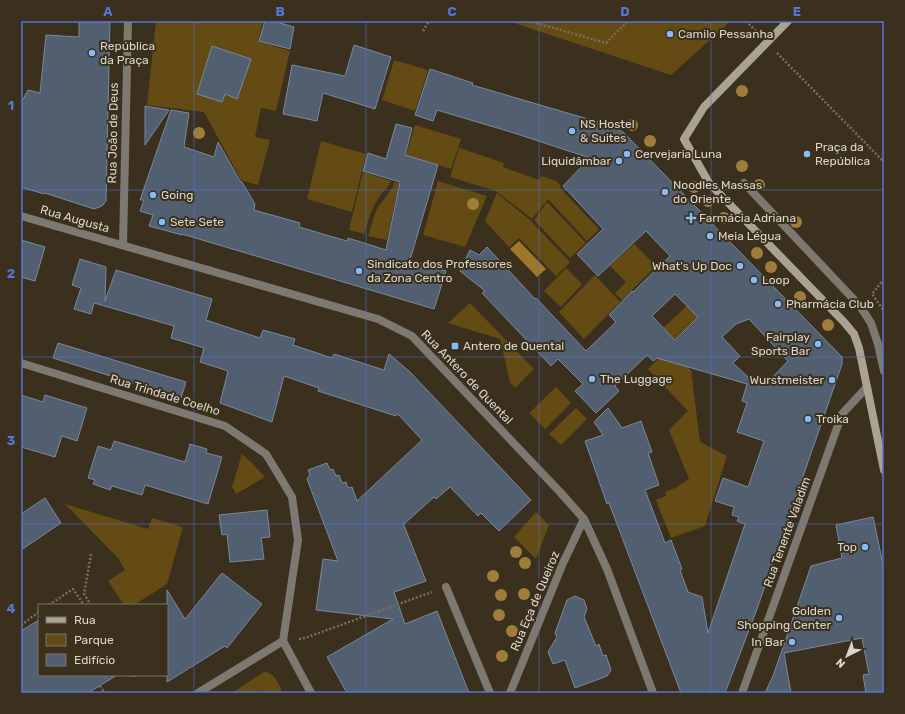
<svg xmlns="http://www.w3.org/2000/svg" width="905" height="714" font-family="Rubik,sans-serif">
<rect width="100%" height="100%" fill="#3a301d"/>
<path fill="#644b13" d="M156 21H263L258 41 290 51 276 111 261 108 255 137 270 140 258 185 241 180 204 112 147 105Z
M508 21H731L671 75Z
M394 60 428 70 415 111 382 100Z
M415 125 461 139 451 169 419 159 403 164Z
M321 141 366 154 352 212 307 199Z
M459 148 504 163 503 167 539 180 541 176 556 181 561 186 560 188 599 229 587 241 548 199 532 219 496 191 450 177Z
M363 172 391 181C388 188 382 192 378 199 371 209 368 222 364 234L349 230Z
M438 181 487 196 465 247 423 235Z
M394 182 399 183 387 240 368 236 376 210 393 187Z
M497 193 530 220 570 262 556 276 519 238 509 247 485 221Z
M547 202 586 243 570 258 534 220Z
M634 244 656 266 622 300 615 293 626 282 610 266Z
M566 268 582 284 561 307 544 291Z
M595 275 620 302 584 339 559 312Z
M696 297 707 307 675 339 669 334 663 340 657 334Z
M470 303 534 369 515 388 510 382 500 339 448 323Z
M668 350 691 370 700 442 727 456 705 526 671 538 656 500 666 496 665 492 675 488 689 479 669 430 688 411 648 369Z
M556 387 571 403 545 429 529 413Z
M576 408 587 419 561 445 549 434Z
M242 454 254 465 265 477 236 494 232 487Z
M65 504 148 529 152 518 183 527 167 584 134 605H124L108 581 125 570 118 558Z
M536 512 549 525 536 559 514 537Z
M264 672C275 672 279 685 283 693H261L259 690 254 693H233V692Z"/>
<path fill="#9d7828" d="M519 241 546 269 537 277 510 249Z"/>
<path fill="#515f71" stroke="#7a899c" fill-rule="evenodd" d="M79 21H110L106 201 102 206 94 209 45 193 44 194 21 187V103L28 90 40 93 46 35 79 37Z
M265 21H273L294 27 290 49 259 41Z
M354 45 391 57 375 109 323 93 317 121 283 114 292 65 345 76Z
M212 46 251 59 237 99 225 94 222 102 197 94Z
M430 69 473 83 472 85 615 127 624 133 842 357V364L757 609 725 693H681L609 503 607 504 585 441 603 435 594 422 608 408 622 428 641 421 652 452 648 453 659 485 645 490 665 543 671 540 682 569 680 570 688 592 702 597 708 633 745 524 737 521 739 517 732 515 734 507 715 501 723 478 748 487 764 441 737 432 747 403 742 401 747 384 657 358 653 361 647 355 615 386 619 391 596 413 575 391 583 384 558 359 551 366 482 293 485 291 460 271 470 250 479 255 487 247 535 299 536 298 586 351 616 322 609 315 632 291 633 292 670 256 646 231 598 276 577 254 603 229 563 186 590 158 514 133 437 110 433 121 415 115ZM675 294 698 317 675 340 652 316ZM749 319 788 361 764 386 749 378 733 363 740 356 722 337 736 324Z
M145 106 169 110 145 145Z
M171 110 189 113 184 147 214 157 218 142 240 181 242 182 255 204 254 210 300 223 299 227 347 241 348 238 386 250 400 182 363 171 368 153 386 159 396 124 412 128 405 155 438 165 410 260 446 271 434 309 182 234V235L149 226 153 215 140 211 144 200H140Z
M21 240 45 247 35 281 21 277Z
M80 259 106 267 105 301 116 270 212 299 206 320 260 338 263 330 295 339 293 345 332 358 334 354 384 370 389 354 410 372 531 500 499 531 481 513 478 516 450 487 436 499 434 497 404 524 403 523 426 581 394 592 405 624 437 611 469 693H347L327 657 393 619 316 610 323 559 338 561 307 479 310 475 308 470 327 463 330 470 333 469 336 476 339 475 342 483 346 482 348 488 352 487 357 501 422 440 398 414 396 416 318 391 319 388 284 376 272 422 220 403 228 371 200 362 204 348 171 338 174 326 94 303 91 314 74 309 81 288 72 285Z
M58 343 186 382 181 398 53 358Z
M21 395 43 402 45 395 87 408 77 441 62 436 55 457 21 447Z
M114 441 185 462 190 444 207 449 206 453 222 457 208 504 145 485 142 495 112 486 110 490 93 484 95 480 88 478 98 446 111 450Z
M45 498 61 523 21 550V514Z
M267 510 270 537 261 538 264 559 230 562 227 534 222 535 219 515Z
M873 517 884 569V693H866L863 675 869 674 862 638 784 653 791 693H765L773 676 811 566 842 558 836 525Z
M222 573 262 604 227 648 225 646 167 682V590L185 619Z
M575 596 584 600 587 609 584 617 596 646 599 644 603 656 606 655 611 670 607 676 575 688 565 660 553 664 548 652 557 637 555 633 567 600Z
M39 620V675H117L88 693H21V631Z"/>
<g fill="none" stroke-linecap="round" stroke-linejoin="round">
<path stroke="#776f5f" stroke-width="2.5" stroke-dasharray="2 2" stroke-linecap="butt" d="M529 21 606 43 628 21
M746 21 757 32
M423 31 429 21
M777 53 884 162
M884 279 872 294 884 311
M91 554 84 594 91 605
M49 605 73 589 84 605
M21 625 39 612
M299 639 305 638 432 592
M131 675 132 677 136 675
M100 686 105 693"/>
<path stroke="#7e7970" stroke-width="8" d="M744 183 860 306 871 323 878 344 884 371"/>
<path stroke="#7e7970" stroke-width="8" d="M21 216 378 319 412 336 560 492 584 519 607 569 653 693
M123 245 128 21
M21 363 225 426 266 454 292 497 298 540 283 641 198 693
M446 587 490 693
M283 641 311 693
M510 693 563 563 584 519
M742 693 842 414 867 387"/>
<path stroke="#aaa293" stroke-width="8" d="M788 21 704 107 684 139 709 183 844 322 854 334 859 348 884 470"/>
</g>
<g fill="#9f7e3b">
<circle cx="742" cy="91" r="6"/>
<circle cx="632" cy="125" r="6"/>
<circle cx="199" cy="133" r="6"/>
<circle cx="650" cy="141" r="6"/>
<circle cx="742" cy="166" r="6"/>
<circle cx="759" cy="185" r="6"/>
<circle cx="694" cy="187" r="6"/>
<circle cx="708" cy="201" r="6"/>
<circle cx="473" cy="204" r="6"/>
<circle cx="724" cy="218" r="6"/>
<circle cx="796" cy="222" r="6"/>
<circle cx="757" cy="253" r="6"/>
<circle cx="771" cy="267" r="6"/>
<circle cx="800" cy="297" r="6"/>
<circle cx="828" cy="325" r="6"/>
<circle cx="516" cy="552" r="6"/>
<circle cx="525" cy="563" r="6"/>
<circle cx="493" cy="576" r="6"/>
<circle cx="524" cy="594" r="6"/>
<circle cx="501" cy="595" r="6"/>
<circle cx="499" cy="615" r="6"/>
<circle cx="512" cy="631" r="6"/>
<circle cx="502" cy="656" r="6"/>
</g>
<path fill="none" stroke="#5676d4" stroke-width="1" stroke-opacity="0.55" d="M194 21V693M366 21V693M539 21V693M711 21V693M21 190H884M21 357H884M21 524H884"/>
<g fill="#86bbfb" stroke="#3a301d" stroke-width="1.5">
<circle cx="670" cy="34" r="4"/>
<circle cx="92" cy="53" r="4"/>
<circle cx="572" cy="131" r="4"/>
<circle cx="627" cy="154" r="4"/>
<circle cx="807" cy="154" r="4"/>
<circle cx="619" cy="161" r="4"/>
<circle cx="665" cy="192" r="4"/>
<circle cx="153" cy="195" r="4"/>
<path d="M689 212h4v4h4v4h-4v4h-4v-4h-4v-4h4z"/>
<circle cx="162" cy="222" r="4"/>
<circle cx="710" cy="236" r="4"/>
<circle cx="740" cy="266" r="4"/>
<circle cx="359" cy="271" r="4"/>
<circle cx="754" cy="280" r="4"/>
<circle cx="778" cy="304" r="4"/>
<circle cx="818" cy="344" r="4"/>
<rect x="451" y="342" width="8" height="8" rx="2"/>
<circle cx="592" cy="379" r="4"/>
<circle cx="832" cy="380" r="4"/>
<circle cx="808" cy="419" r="4"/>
<circle cx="865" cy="547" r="4"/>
<circle cx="839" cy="618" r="4"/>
<circle cx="792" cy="642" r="4"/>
</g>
<g text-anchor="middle" stroke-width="4" stroke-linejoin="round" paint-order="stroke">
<g font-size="12" fill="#dbd5ca" stroke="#3a301d" text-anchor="start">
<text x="678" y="38">Camilo Pessanha</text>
<text x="100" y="50">República<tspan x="100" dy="14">da Praça</tspan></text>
<text x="580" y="128">NS Hostel<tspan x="580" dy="14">&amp; Suites</tspan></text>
<text x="815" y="151">Praça da<tspan x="815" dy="14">República</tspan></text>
<text x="635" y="158">Cervejaria Luna</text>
<text x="611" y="165" text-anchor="end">Liquidâmbar</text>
<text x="673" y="189">Noodles Massas<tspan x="673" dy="14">do Oriente</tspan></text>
<text x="161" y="199">Going</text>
<text x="699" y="222">Farmácia Adriana</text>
<text x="170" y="226">Sete Sete</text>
<text x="718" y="240">Meia Légua</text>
<text x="367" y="268">Sindicato dos Professores<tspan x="367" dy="14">da Zona Centro</tspan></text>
<text x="732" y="270" text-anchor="end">What's Up Doc</text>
<text x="762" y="284">Loop</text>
<text x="786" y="308">Pharmácia Club</text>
<text x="810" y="341" text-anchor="end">Fairplay<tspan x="810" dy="14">Sports Bar</tspan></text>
<text x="463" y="350">Antero de Quental</text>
<text x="600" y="383">The Luggage</text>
<text x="824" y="384" text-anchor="end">Wurstmeister</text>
<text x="816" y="423">Troika</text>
<text x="857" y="551" text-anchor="end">Top</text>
<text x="831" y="615" text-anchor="end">Golden<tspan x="831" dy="14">Shopping Center</tspan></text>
<text x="784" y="646" text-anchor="end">In Bar</text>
</g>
<g font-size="12" fill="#dbd5ca" stroke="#3a301d">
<text transform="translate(113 133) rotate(-89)" y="4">Rua João de Deus</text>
<text transform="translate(75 219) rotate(16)" y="4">Rua Augusta</text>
<text transform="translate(467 377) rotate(46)" y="4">Rua Antero de Quental</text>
<text transform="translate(165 395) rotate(17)" y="4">Rua Trindade Coelho</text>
<text transform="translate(787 532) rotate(-70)" y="4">Rua Tenente Valadim</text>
<text transform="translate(535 601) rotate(-67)" y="4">Rua Eça de Queiroz</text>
</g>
</g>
<rect width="905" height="714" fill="none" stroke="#3a301d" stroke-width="44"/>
<rect x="38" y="604" width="130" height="72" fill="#3a301d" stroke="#7a7262"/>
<rect x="46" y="617" width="20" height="6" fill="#aaa293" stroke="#7a7262"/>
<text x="74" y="624" font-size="12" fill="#dbd5ca">Rua</text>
<rect x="46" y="634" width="20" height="12" fill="#644b13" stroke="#7a7262"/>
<text x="74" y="644" font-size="12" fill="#dbd5ca">Parque</text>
<rect x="46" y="654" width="20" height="12" fill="#515f71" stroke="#7a7262"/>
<text x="74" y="664" font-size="12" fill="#dbd5ca">Edifício</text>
<g transform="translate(847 656) rotate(222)" stroke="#3a301d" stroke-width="3" paint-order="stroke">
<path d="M0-3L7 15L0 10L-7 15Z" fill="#dbd5ca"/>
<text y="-6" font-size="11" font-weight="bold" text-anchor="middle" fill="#dbd5ca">N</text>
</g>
<rect x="22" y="22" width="861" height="670" fill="none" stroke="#5676d4" stroke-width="1.5"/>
<g font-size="13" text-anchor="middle" font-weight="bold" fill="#5676d4">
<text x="108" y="16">A</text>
<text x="280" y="16">B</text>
<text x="452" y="16">C</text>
<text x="625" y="16">D</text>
<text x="797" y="16">E</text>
<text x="11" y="110">1</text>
<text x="11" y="278">2</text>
<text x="11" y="445">3</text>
<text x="11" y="613">4</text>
</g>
</svg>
